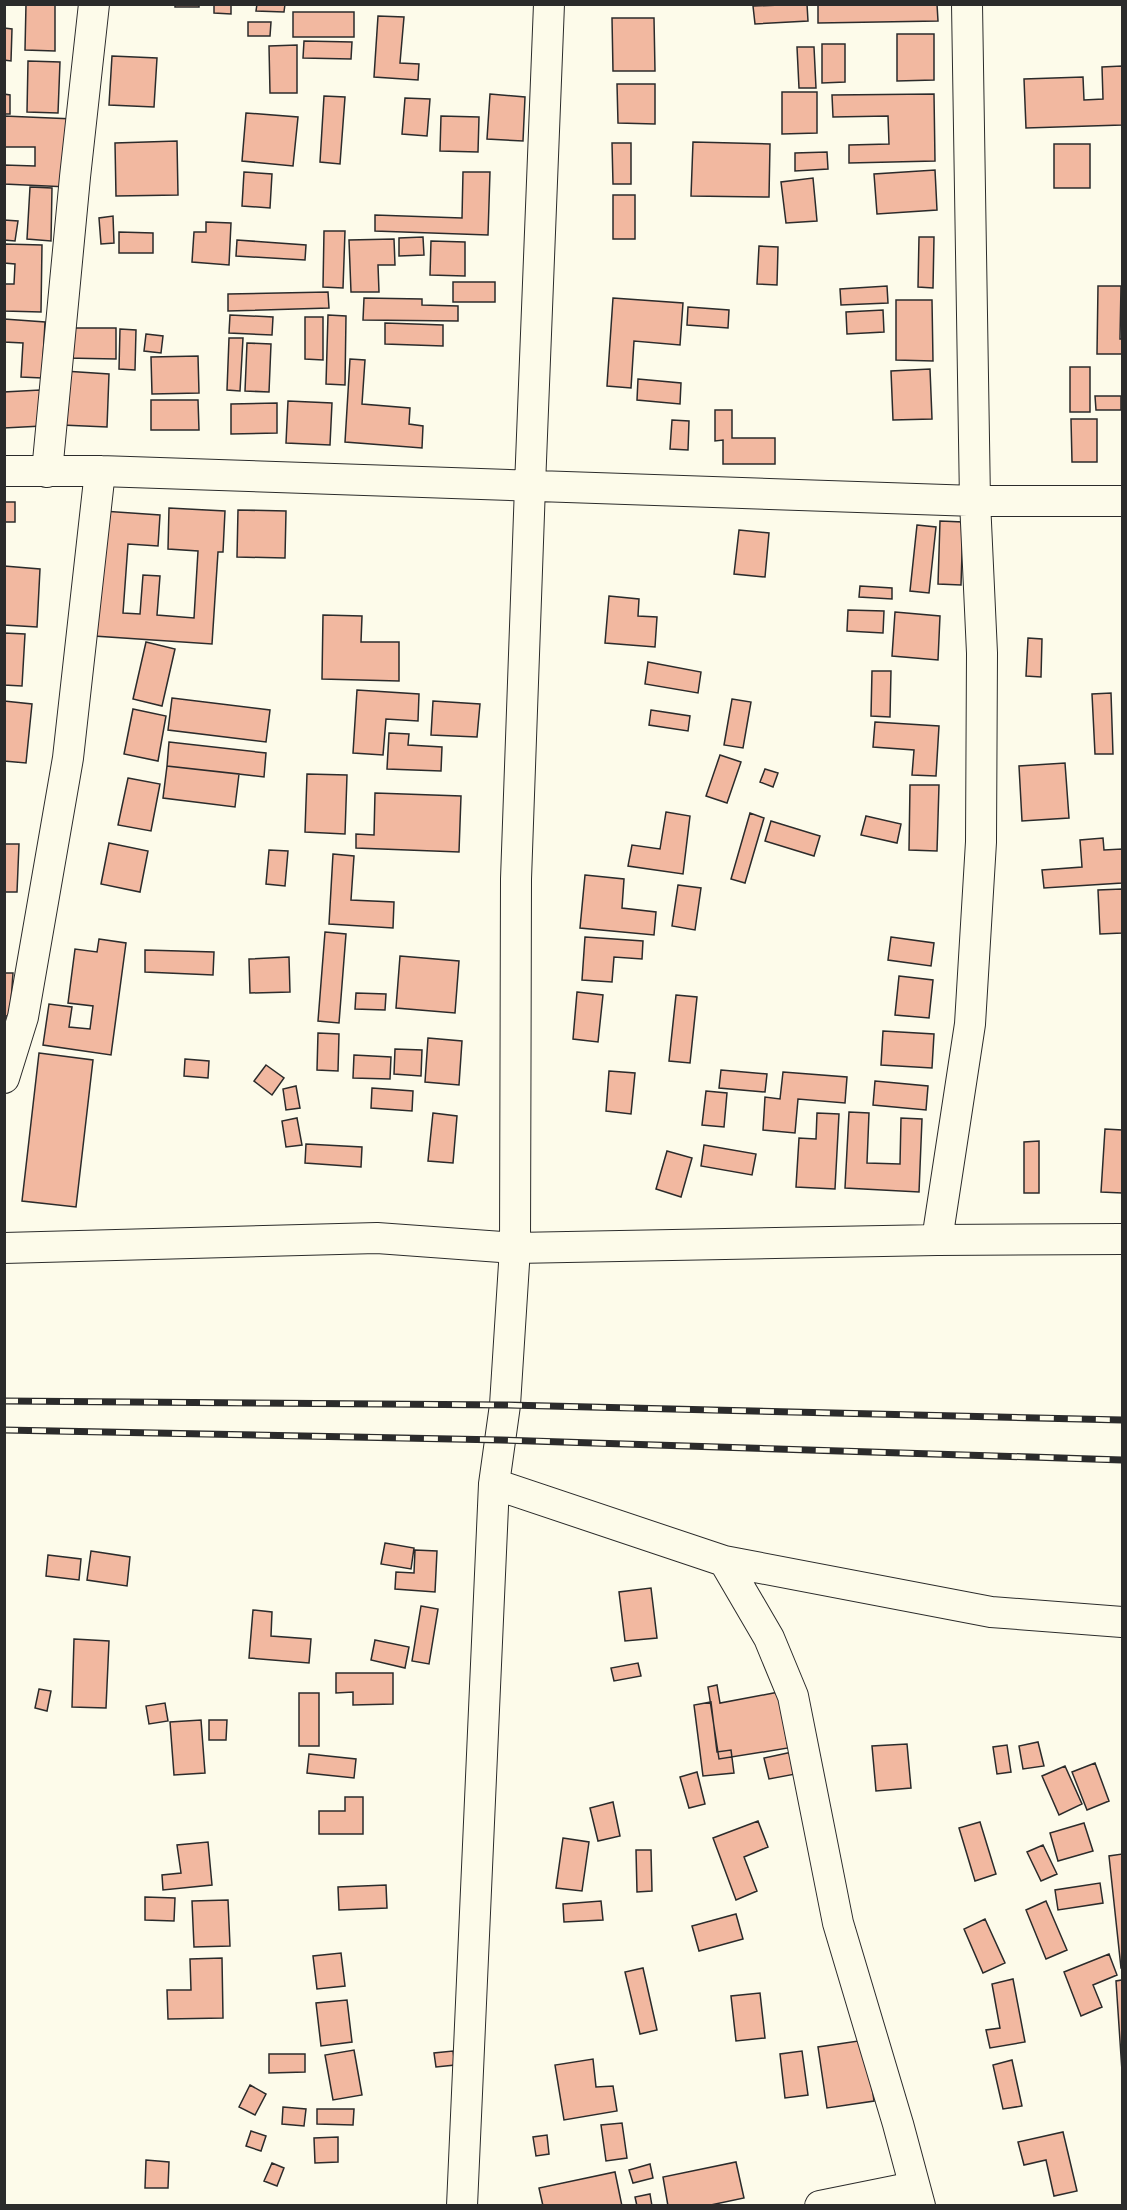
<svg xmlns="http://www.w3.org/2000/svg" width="1127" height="2210" font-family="'Roboto Condensed',sans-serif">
<rect width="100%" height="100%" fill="#fdfbea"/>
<path fill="#f2b8a0" stroke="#2b2b2b" stroke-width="1.5" d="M26 4H55V51L25 50Z
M175 4H199V7H175Z
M214 4H231V14L214 13Z
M257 4H285L284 12 256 11Z
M807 4 808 21 755 24 753 6Z
M818 4H937L938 21 818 23Z
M293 12H354V37H293Z
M378 16 404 17 400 63 419 64 418 80 374 77Z
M612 18H654L655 71H613Z
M248 22H271L270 36H248Z
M4 28 12 29 11 61 4 60Z
M897 34H934V80L897 81Z
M304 41 352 42 351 59 303 58Z
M822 44H845V82L822 83Z
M297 45V93H270L269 46Z
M797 47H814L816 88H799Z
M112 56 157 58 154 107 109 105Z
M28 61 60 62 58 113 27 112Z
M1122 66V125L1026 128 1024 79 1083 77 1084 100 1103 99 1102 67Z
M617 84H655V124L618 123Z
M782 92H817V133L782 134Z
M4 94 10 95V114H4Z
M490 94 525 97 523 141 487 139Z
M934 94 935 161 849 163V145L889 144 888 116 833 117 832 95Z
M324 96 345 97 340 164 320 162Z
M405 98 430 99 427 136 402 134Z
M246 113 298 117 293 166 242 161Z
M4 116 74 119 68 187 4 184V165L35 166V147H4Z
M441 116 479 117 478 152 440 151Z
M177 141 178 195 116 196 115 143Z
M693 142 770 144 769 197 691 196Z
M612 143H631V184H613Z
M1054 144H1090V188H1054Z
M827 152 828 169 795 171V153Z
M935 170 937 210 877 214 874 174Z
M244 172 272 174 270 208 242 206Z
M463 172H490L488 235 375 231V215L462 218Z
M813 178 817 221 786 223 781 182Z
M30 187 52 188 51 241 27 239Z
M613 195H635V239H613Z
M113 216 114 243 101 244 99 218Z
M4 220 18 221 15 241 4 240Z
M206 222 231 223 229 265 192 262 194 232H206Z
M324 231H345L343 288 323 287Z
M119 232 153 233V253H119Z
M423 237 424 255 399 256V238Z
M919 237H934L933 288 918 287Z
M394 239 395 265H378L379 292H351L349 240Z
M237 240 306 245 305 260 236 256Z
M431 241 465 242V276L430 275Z
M4 244 42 245 41 312 4 311V284H14L15 264 4 263Z
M759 246 778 247 777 285 757 284Z
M453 282H495V302H453Z
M887 286 888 303 841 305 840 289Z
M1098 286H1121L1120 339H1122V354H1097Z
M328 292 329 308 228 311V294Z
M364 298 422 299V305L458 306V321L363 320Z
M613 298 683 303 680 345 634 341 631 388 607 386Z
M896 300H932L933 361 896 360Z
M688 307 729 310 728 328 687 325Z
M883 310 884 332 847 334 846 312Z
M230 315 273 317 272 335 229 333Z
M328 315 346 316 345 385 326 384Z
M305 317H323V360L305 359Z
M4 319 45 322 42 378 21 377 23 343 4 342Z
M385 323 443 325V346L385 344Z
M67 328H116V359L66 358Z
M120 329 136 330 135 370 119 369Z
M146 334 163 336 161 353 144 351Z
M229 338H243L240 391 227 390Z
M247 343 271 344 269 392 245 391Z
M198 356 199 393 152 394 151 357Z
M350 359 365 360 362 404 410 408 409 424 423 426 422 448 345 442Z
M1070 367H1090V412H1070Z
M930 369 932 419 893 420 891 371Z
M64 371 109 374 107 427 62 425Z
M638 379 681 383 680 404 637 400Z
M40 390 42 426 4 428V392Z
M1095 396H1121V410H1096Z
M151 400H198L199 430H151Z
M288 401 332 403 330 445 286 443Z
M277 403V433L231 434V404Z
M715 410H732V438H775V464H723V440L715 441Z
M1071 419H1097V462H1072Z
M672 420 689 421 688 450 670 449Z
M4 502H15V522H4Z
M169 508 225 511 223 552H218L212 644 94 636 103 511 160 515 158 546 128 544 123 613 140 614 143 575 160 576 157 615 194 618 198 551 168 549Z
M238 510 286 511 285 558 237 557Z
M940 521 963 522 961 585 938 584Z
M917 525 936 527 929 593 910 591Z
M739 530 769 533 765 577 734 574Z
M4 566 40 569 37 627 4 625Z
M860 586 892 588V599L859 597Z
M609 596 639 599 638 616 657 617 655 647 605 643Z
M848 610 884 611 883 633 847 631Z
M895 612 940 616 938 660 892 656Z
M323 615 362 616 361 642H399V681L322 679Z
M4 633 25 634 22 686 4 685Z
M1028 638 1042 639 1041 677 1026 676Z
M146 642 175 649 162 706 133 699Z
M648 662 701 672 698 693 645 684Z
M872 671H891L890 717 871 716Z
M357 690 419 694 418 721 386 719 383 755 353 753Z
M1111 693 1113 754H1095L1092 694Z
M172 698 270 710 266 742 168 730Z
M732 699 751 702 743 748 724 745Z
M4 701 32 704 26 763 4 761Z
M433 701 480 704 477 737 431 735Z
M133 709 166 716 158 761 124 754Z
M651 710 690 716 688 731 649 725Z
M875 722 939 726 936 776 912 775 914 750 873 747Z
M389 733 409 734 408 745 442 747 441 771 387 769Z
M169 742 266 753 264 777 167 766Z
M720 755 741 762 727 803 706 796Z
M1065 763 1069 818 1022 821 1019 766Z
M167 766 239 774 235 807 163 798Z
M765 769 778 773 773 787 760 782Z
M307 774 347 775 345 834 305 832Z
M128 778 160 784 151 831 118 825Z
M910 785H939L937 851 909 850Z
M375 793 461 796 459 852 356 848V834L374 835Z
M666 812 690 816 683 874 628 866 632 845 660 849Z
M750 813 764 818 745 883 731 879Z
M866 816 901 824 897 843 861 835Z
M771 821 820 836 814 856 765 841Z
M1103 838 1104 850 1122 849V883L1044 888 1042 870 1082 867 1080 840Z
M109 843 148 851 140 892 101 884Z
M4 844H19L17 892H4Z
M269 850 288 851 285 886 266 884Z
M333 854 354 856 351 900 394 902 393 928 329 924Z
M585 875 624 879 622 908 656 912 654 935 580 928Z
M678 885 701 888 695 930 672 926Z
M1122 889V933L1100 934 1098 890Z
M325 932 346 934 339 1023 318 1021Z
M585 937 643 941 642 959 614 957 612 982 582 980Z
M891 937 934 943 931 966 888 960Z
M99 939 126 943 111 1055 43 1045 49 1004 72 1007 69 1027 90 1029 93 1006 68 1003 75 949 97 952Z
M145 950 214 952 213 975 145 972Z
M400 956 459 961 455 1013 396 1008Z
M289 957 290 992 250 993 249 959Z
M4 973H13L10 1016H4Z
M899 976 933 980 929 1018 895 1015Z
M577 992 603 995 598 1042 573 1039Z
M356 993 386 994 385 1010 355 1009Z
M676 995 697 997 690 1063 669 1061Z
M883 1031 934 1034 932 1068 881 1065Z
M318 1033 339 1034 338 1071 317 1070Z
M428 1038 462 1041 459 1085 425 1082Z
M395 1049 422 1050 421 1076 394 1074Z
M39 1053 93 1060 76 1207 22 1201Z
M354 1055 391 1057 390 1079 353 1078Z
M185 1059 209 1061 208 1078 184 1076Z
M266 1065 284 1078 272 1095 254 1081Z
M721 1070 767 1074 765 1092 719 1088Z
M609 1071 635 1073 631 1114 606 1111Z
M783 1072 847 1077 845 1103 798 1099 795 1133 763 1130 765 1097 780 1099Z
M875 1081 928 1086 926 1110 873 1105Z
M296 1086 300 1108 286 1110 283 1089Z
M372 1088 413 1091 412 1111 371 1108Z
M706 1091 727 1093 724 1127 702 1125Z
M849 1112 869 1113 867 1163 900 1164 901 1118 922 1119 919 1192 845 1188Z
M433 1113 457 1116 453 1163 428 1161Z
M817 1113 839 1114 835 1189 796 1187 799 1138 816 1139Z
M297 1118 302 1145 286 1147 282 1121Z
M1105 1129 1122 1130V1193L1101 1192Z
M1039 1141V1193H1024V1142Z
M306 1144 362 1147 361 1167 305 1163Z
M704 1145 756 1154 752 1175 701 1166Z
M667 1151 692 1158 681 1197 656 1189Z
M385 1543 414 1548 411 1569 381 1564Z
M415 1550 437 1551 435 1592 395 1589 396 1572 414 1573Z
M91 1551 130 1557 127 1586 87 1580Z
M48 1555 81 1559 79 1580 46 1576Z
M651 1588 657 1638 625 1641 619 1592Z
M421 1606 438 1609 429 1664 412 1661Z
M253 1610 272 1612 271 1636 311 1639 309 1663 249 1658Z
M74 1639 109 1641 106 1708 72 1707Z
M375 1640 409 1647 405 1668 371 1660Z
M638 1663 641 1676 614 1681 611 1668Z
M336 1673H393V1704L353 1705V1692L336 1693Z
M717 1685 720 1703 779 1692 788 1748 719 1759 708 1687Z
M39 1689 51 1691 47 1711 35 1708Z
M299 1693H319V1746H299Z
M711 1702 717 1752 731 1750 734 1773 703 1776 694 1705Z
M165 1703 168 1721 149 1724 146 1706Z
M201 1720 205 1773 174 1775 170 1722Z
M209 1720H227L226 1740H209Z
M1038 1742 1044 1766 1023 1769 1019 1746Z
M907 1744 911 1788 876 1791 872 1746Z
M1007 1745 1011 1772 997 1774 993 1747Z
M797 1751 801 1773 769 1779 764 1758Z
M309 1754 356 1759 354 1778 307 1773Z
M1095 1763 1109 1801 1087 1810 1072 1772Z
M1065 1766 1082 1804 1059 1815 1042 1776Z
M697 1772 705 1804 689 1808 680 1777Z
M345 1797H363V1834H319V1811H345Z
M613 1802 620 1836 598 1841 590 1808Z
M758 1821 768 1847 744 1857 757 1891 736 1900 713 1838Z
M980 1822 996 1874 975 1881 959 1828Z
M1084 1823 1093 1851 1058 1861 1050 1833Z
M563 1838 589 1842 582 1891 556 1888Z
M208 1842 212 1885 163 1890 162 1875 181 1873 177 1845Z
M1043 1845 1057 1874 1041 1881 1027 1852Z
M636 1850H651L652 1891 637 1892Z
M1122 1854V1968H1121L1109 1856Z
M1100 1883 1103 1903 1058 1910 1055 1890Z
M386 1885 387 1908 339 1910 338 1887Z
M145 1897 175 1898 174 1921 145 1920Z
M228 1900 230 1946 194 1947 192 1901Z
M601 1901 603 1920 564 1922 563 1904Z
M1046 1901 1067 1950 1046 1959 1026 1910Z
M736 1914 743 1939 699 1951 692 1926Z
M985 1919 1005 1963 983 1973 964 1929Z
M341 1953 345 1986 317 1989 313 1956Z
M1109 1954 1117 1975 1093 1985 1102 2007 1081 2016 1064 1972Z
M222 1958 223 2018 168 2019 167 1990H191L190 1959Z
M643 1968 657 2030 640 2034 625 1972Z
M1013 1979 1025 2042 990 2048 986 2030 1000 2028 992 1984Z
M1122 1980V2071L1116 1981Z
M760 1993 765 2038 736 2041 731 1996Z
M347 2000 352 2042 321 2046 316 2003Z
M865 2040 874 2101 827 2108 818 2047Z
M354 2050 362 2095 333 2100 325 2055Z
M453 2051 455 2065 436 2067 434 2053Z
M802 2051 808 2095 785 2098 780 2054Z
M269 2054H305V2072L269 2073Z
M593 2059 596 2087 613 2086 617 2111 564 2120 555 2065Z
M1012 2060 1022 2106 1003 2109 993 2065Z
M250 2085 266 2094 255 2115 239 2107Z
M283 2107 306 2109 304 2126 282 2124Z
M317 2109H354L353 2125 317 2124Z
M622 2123 627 2158 606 2161 601 2125Z
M251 2131 266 2136 261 2151 246 2146Z
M1063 2132 1077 2191 1054 2196 1046 2160 1024 2165 1018 2142Z
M547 2135 549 2154 536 2156 533 2137Z
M338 2137V2162L315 2163 314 2138Z
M146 2160 169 2162 168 2188H145Z
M736 2162 744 2198 706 2206H668L663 2177Z
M272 2163 284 2168 277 2186 264 2181Z
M650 2164 653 2178 633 2183 629 2170Z
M615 2172 622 2206H543L539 2188Z
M650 2194 652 2206H637L635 2197Z"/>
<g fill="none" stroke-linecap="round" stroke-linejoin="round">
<defs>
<path id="street" d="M4 471H100L975 501H1122
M47 472 75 177 94 4
M4 1078 23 1017 68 758 100 471
M937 1240 970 1024 981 842 982 653 975 501 967 4
M4 1248 377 1238 515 1248 937 1240 1122 1239
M494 1484 724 1561 991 1612 1122 1622
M724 1561 769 1638 793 1696 838 1923 898 2124 920 2206
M462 2206 494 1484 505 1405 515 1248 516 879 530 486 549 4
M820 2206 914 2187"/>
</defs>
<use href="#street" stroke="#2b2b2b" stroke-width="32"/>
<use href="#street" stroke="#fdfbea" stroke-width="30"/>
<defs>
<path id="rail" d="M4 1401 505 1405 1122 1420
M4 1430 501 1440 1122 1460"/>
</defs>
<use href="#rail" stroke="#2b2b2b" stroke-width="7"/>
<use href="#rail" stroke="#fdfbea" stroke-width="4.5" stroke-dasharray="14" stroke-linecap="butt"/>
</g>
<rect width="1127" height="2210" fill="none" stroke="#2b2b2b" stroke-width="12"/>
</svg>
